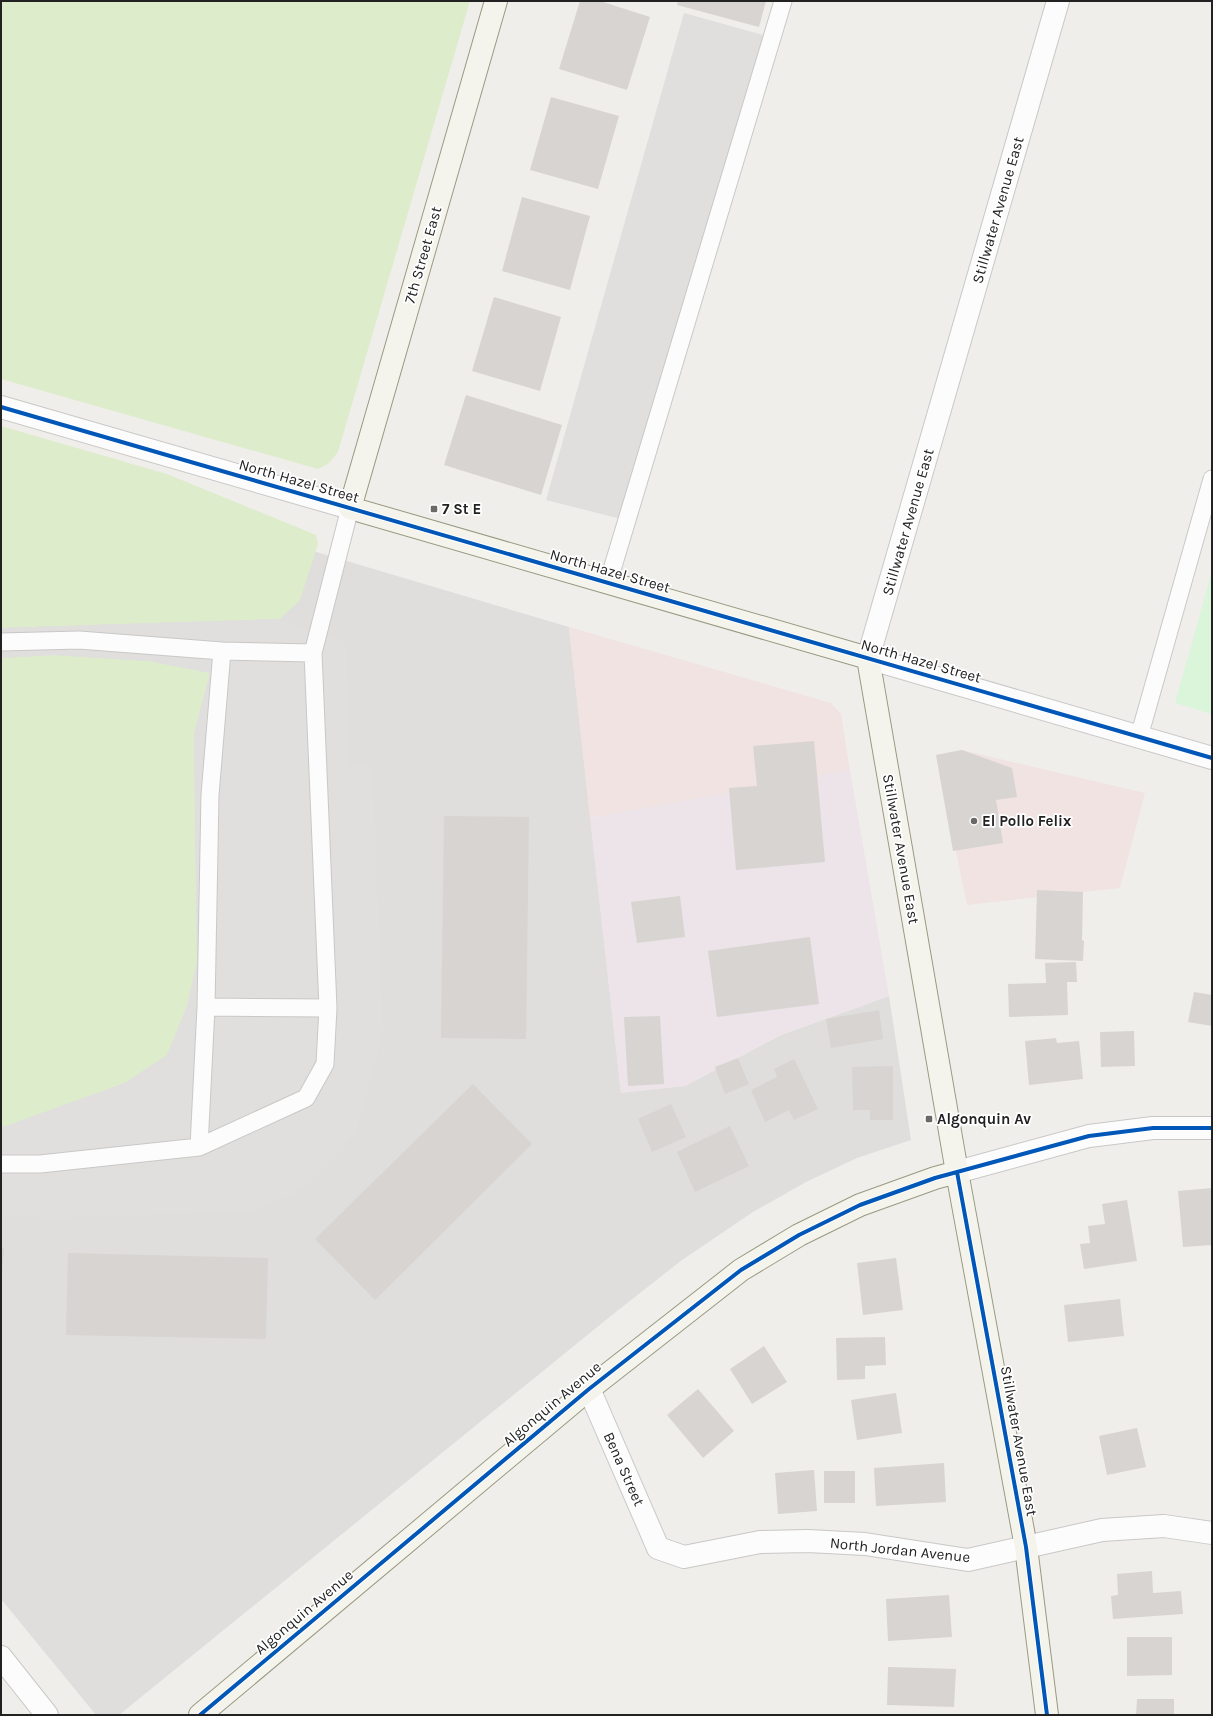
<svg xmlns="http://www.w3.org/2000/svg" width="1213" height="1716" font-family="Karla,sans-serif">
<rect width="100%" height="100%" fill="#f0eeeb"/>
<path fill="#dfdedc" d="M1 440 303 548 569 627 621 1092 685 1086 781 1035 889 996 911 1140 857 1158 806 1182 753 1212 682 1260 612 1315 119 1715H96L1 1599Z"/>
<path fill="#f1e3e1" d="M569 627 831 703 841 714 850 770 590 818Z
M962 750 1145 793 1120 888 967 905 936 755Z"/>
<path fill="#ede4e9" d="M850 770 889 996 781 1035 685 1086 621 1093 590 818Z"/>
<path fill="#ddeccb" d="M1 1H470L338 452 328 464 318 469 1 379Z
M1 426 167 474 316 535 318 544 300 600 280 619 1 628Z
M54 655 149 661 210 673 194 734 197 962 187 1006 167 1055 125 1083 6 1126H1V658Z"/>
<path fill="#daf5da" d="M1212 571V714L1175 703Z"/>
<path fill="#e0dfde" d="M684 13 767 36 621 519 546 500Z
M280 619 346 643 348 766 372 765 383 1029 370 1082 355 1134 322 1171 295 1193 252 1212 53 1218 1 1215V1126H6L125 1083 167 1055 187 1006 197 962 194 734 210 673 149 661 54 655 1 658V628Z"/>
<path fill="#d7d4d2" d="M580 1H600L650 17 627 90 559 69Z
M678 1H766L759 27 677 5Z
M551 97 619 116 598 189 530 170Z
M522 197 590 216 570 290 502 271Z
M494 297 561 317 540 391 472 371Z
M466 395 562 425 541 495 444 465Z
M814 741 825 862 736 870 729 788 757 786 753 746Z
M962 750 1012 768 1017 797 996 800 1003 843 953 851 936 755Z
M444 816 529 817 526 1039 441 1038Z
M1037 890 1083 892 1082 940 1084 941 1083 961 1035 959Z
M680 896 685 937 637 943 631 902Z
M810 937 819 1004 717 1017 708 951Z
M1076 962 1077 982H1067L1068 1015 1009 1017 1008 984 1046 983 1045 963Z
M1194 992 1212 995V1026L1188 1022Z
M879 1010 883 1039 831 1048 826 1019Z
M660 1016 664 1084 628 1086 624 1017Z
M1134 1031 1135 1066 1101 1067 1100 1032Z
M1056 1038 1057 1043 1079 1041 1083 1079 1029 1085 1025 1041Z
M738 1058 749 1084 725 1094 715 1067Z
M794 1059 818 1109 794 1120 789 1110 765 1122 751 1090 777 1077 774 1069Z
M893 1066V1120H870V1110H853L852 1067Z
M473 1084 532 1144 375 1300 315 1239Z
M671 1104 686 1137 652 1152 638 1119Z
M730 1126 749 1166 695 1192 677 1152Z
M1212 1188V1245L1183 1247 1178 1191Z
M1127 1200 1137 1261 1084 1269 1080 1244 1090 1243 1088 1226 1105 1224 1102 1204Z
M1 1248 4 1249 2 1274H1Z
M68 1253 268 1258 266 1339 66 1335Z
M896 1258 903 1310 863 1315 857 1263Z
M1120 1299 1124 1336 1068 1342 1064 1305Z
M885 1337 886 1365 865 1366V1379L837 1380 836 1338Z
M764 1346 787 1382 752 1404 730 1369Z
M698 1389 734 1431 703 1458 667 1415Z
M896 1393 902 1433 857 1440 851 1400Z
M1137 1428 1146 1467 1107 1475 1099 1436Z
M944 1463 946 1502 876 1506 874 1468Z
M814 1470 817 1511 778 1514 775 1473Z
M824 1471H855V1503H824Z
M1152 1571 1153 1593 1181 1591 1183 1614 1113 1619 1111 1596 1118 1595 1117 1574Z
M949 1595 952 1637 888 1641 886 1599Z
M1127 1637H1172V1675L1127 1676Z
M888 1667 956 1669 954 1707 887 1705Z
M1137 1699H1174V1715H1136Z"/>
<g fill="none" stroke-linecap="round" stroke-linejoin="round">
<defs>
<path id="lane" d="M608 583 783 1
M1 642 79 640 222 651 313 653
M222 651 210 795 206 1007 328 1008
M1139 737 1212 479
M199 1147 206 1007
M1 1164H40L199 1147 306 1098 325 1064 328 1008 313 653 350 508"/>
<path id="street" d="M1058 1 868 658 1212 758
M1 407 350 508
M957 1172 1089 1136 1153 1128H1212
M589 1389 658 1548 684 1557 760 1542 808 1541 865 1544 968 1560 1102 1530 1164 1526 1212 1533
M1 1657 47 1715"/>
<path id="secondary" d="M496 1 350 508 868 658 957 1172 1026 1547 1047 1715
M200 1715 589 1389 741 1270 799 1235 860 1205 935 1178 957 1172"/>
</defs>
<use href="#lane" stroke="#c9c8c7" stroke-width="19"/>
<use href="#street" stroke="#c9c8c7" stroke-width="24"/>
<use href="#secondary" stroke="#999a82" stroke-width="24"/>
<use href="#lane" stroke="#fdfcfc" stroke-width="17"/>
<use href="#street" stroke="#fdfcfc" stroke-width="22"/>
<use href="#secondary" stroke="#f4f4ed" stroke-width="22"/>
<defs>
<path id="cycleway" d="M1 407 1212 758
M957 1172 1026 1547 1047 1715
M200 1715 589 1389 741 1270 799 1235 860 1205 935 1178 1089 1136 1153 1128H1212"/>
</defs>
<use href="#cycleway" stroke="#fff" stroke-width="6"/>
<use href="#cycleway" stroke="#0057b8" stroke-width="4"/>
</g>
<g fill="#6a6968" stroke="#fff" stroke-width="1.5">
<rect x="430" y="505" width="8" height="8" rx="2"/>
<circle cx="974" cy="821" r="4"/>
<rect x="925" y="1115" width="8" height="8" rx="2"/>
</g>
<g text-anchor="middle" stroke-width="3.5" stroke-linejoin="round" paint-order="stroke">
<g font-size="15" fill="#222" stroke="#fff">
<text transform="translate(998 210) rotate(-74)" y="5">Stillwater Avenue East</text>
<text transform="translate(423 255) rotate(-74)" y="5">7th Street East</text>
<text transform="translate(299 481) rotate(16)" y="5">North Hazel Street</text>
<text transform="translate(908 522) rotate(-74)" y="5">Stillwater Avenue East</text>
<text transform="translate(610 571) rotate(16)" y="5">North Hazel Street</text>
<text transform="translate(921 661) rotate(16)" y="5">North Hazel Street</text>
<text transform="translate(901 849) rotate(80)" y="5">Stillwater Avenue East</text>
<text transform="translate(552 1404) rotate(-40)" y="5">Algonquin Avenue</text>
<text transform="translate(1019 1441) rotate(80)" y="5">Stillwater Avenue East</text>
<text transform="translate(624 1469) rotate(66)" y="5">Bena Street</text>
<text transform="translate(900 1550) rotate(6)" y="5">North Jordan Avenue</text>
<text transform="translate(304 1612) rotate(-40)" y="5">Algonquin Avenue</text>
</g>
<g font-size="15" font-weight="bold" fill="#222" stroke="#fff" text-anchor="start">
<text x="442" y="514">7 St E</text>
<text x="982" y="826">El Pollo Felix</text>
<text x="937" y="1124">Algonquin Av</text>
</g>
</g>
<rect width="1213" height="1716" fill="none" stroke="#222222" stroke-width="4"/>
</svg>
